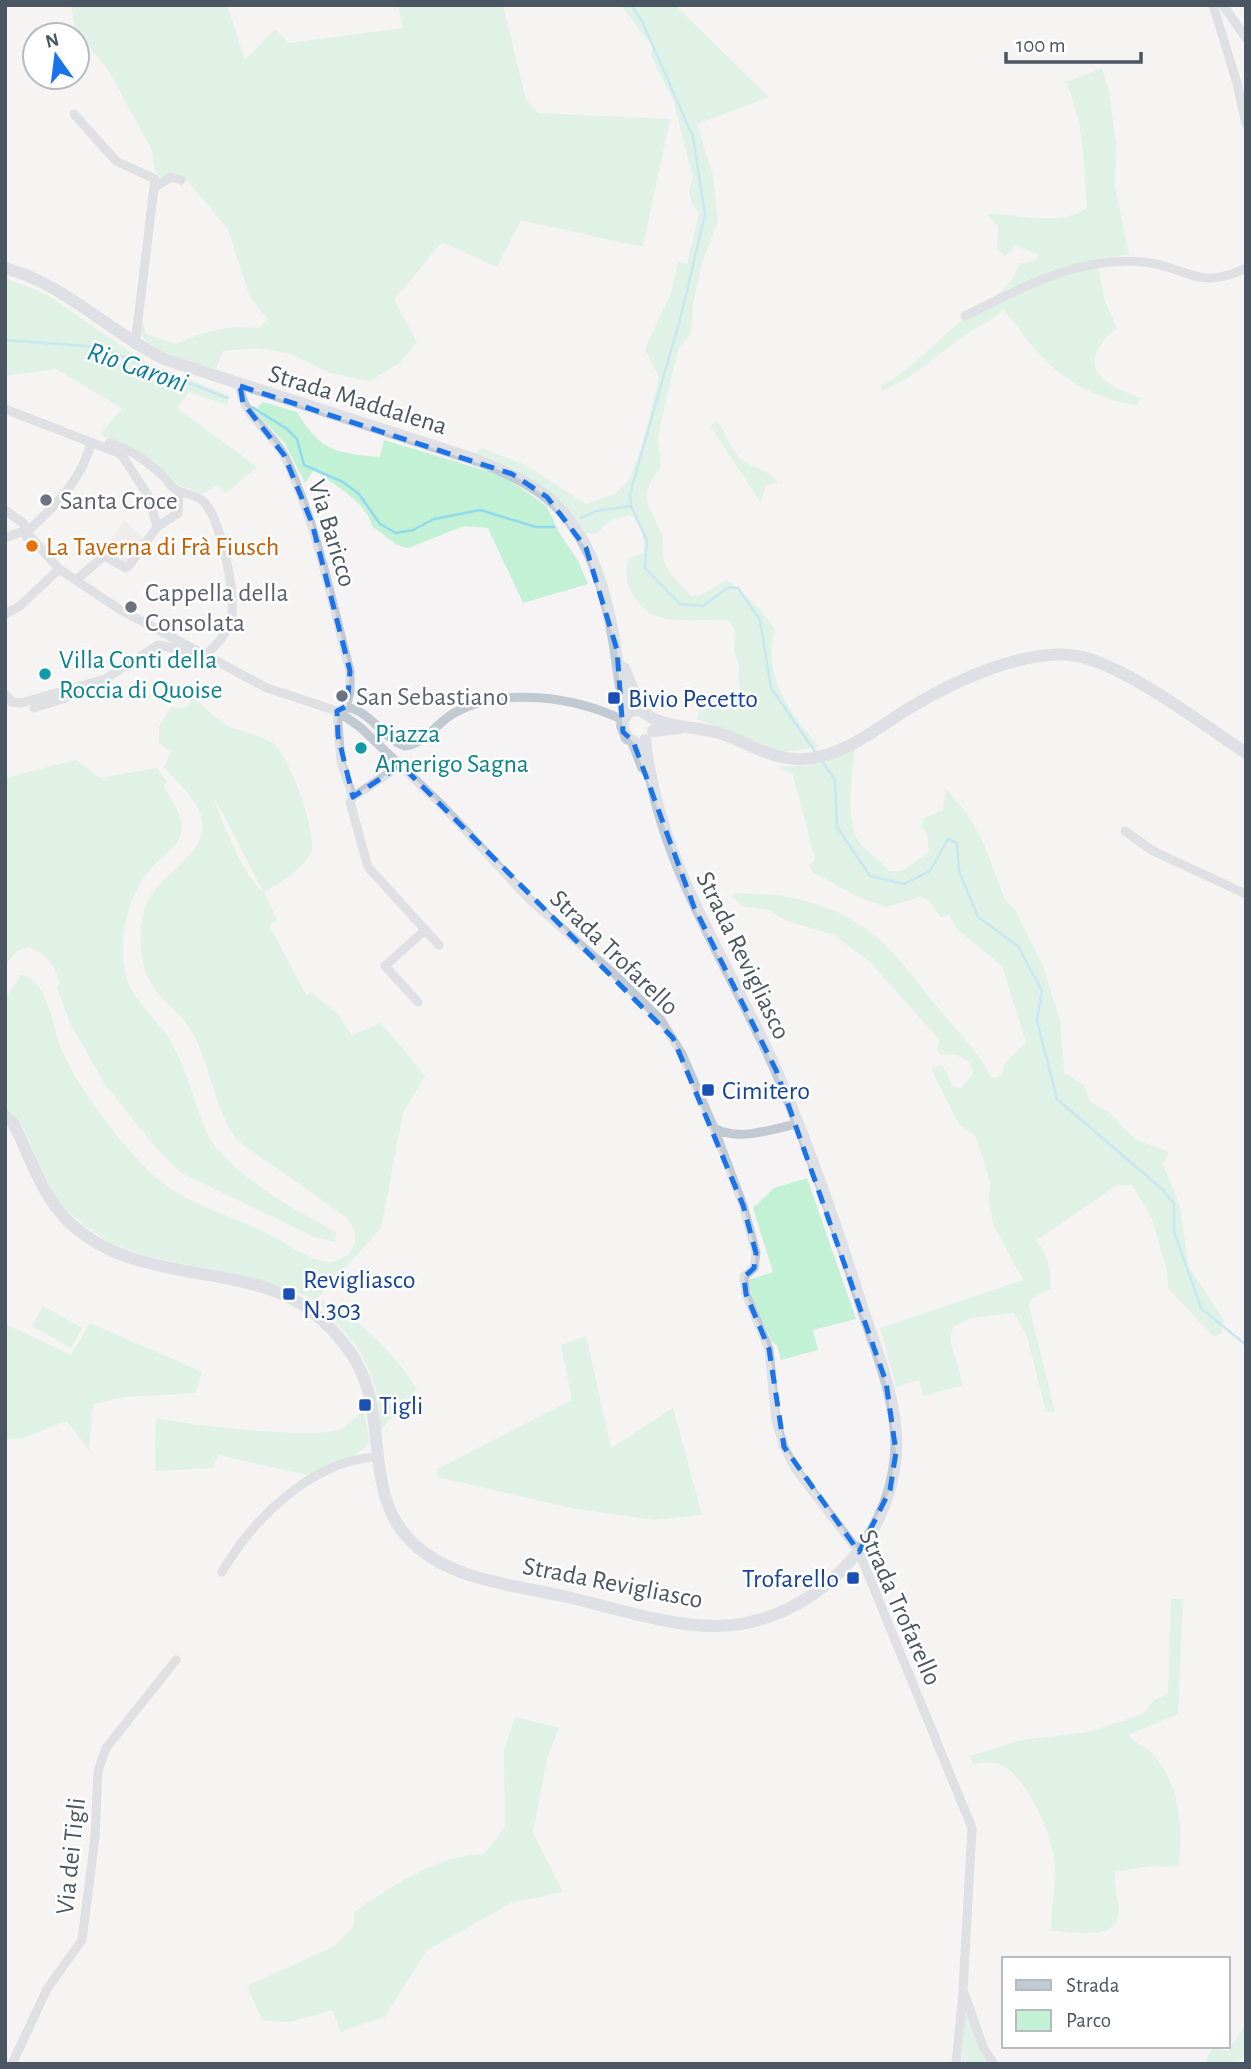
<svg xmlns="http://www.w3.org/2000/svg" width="1251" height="2069" font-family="'Alegreya Sans',sans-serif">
<rect width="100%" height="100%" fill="#f5f3f3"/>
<path fill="#e6e4e5" d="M124 520 146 541 128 565 106 554 112 543 110 541Z"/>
<path fill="#c3f1d5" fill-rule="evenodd" d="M71 5H227L245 60 275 29 289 43 403 28 398 5H503L526 100 538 113 670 119 643 247 521 220 497 267 442 242 394 300 417 342 399 363 370 381 330 373 288 353 257 348 223 351 216 369C198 364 154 352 143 337 139 332 141 327 142 321L147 334 176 344C205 331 227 325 259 328L268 319 250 297 228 229 182 175 173 172 161 178 155 171 152 150 107 68 76 31Z
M621 5H675L769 97 697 124 713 176 718 221 703 260 693 304 691 334 678 349 664 409 658 438 661 467C634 501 651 504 662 536 664 542 661 550 663 557 668 575 680 582 691 596H699L726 580 732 583 736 591C752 596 766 617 775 630 761 674 791 716 820 747L784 752 697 719 699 712 741 696 738 674 740 665 734 652 735 632 729 620C708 619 683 622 662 618 638 614 618 579 630 558L643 553C646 540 641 522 630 515L611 520 595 534 586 533C559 492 521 469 476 453L481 448 526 465 586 504 615 494 629 480 641 449 659 377 645 349 671 293 678 262 687 264 699 213 693 206 689 191 693 178 674 102 651 56 652 46Z
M1102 68 1109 92 1116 142 1115 186 1129 255 1097 259 1105 302 1117 328C1073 365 1100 384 1141 398L1137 405C1071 395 1041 361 1004 309 991 321 979 326 964 336 936 355 915 377 883 391L880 387C911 370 931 347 957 324 977 306 1012 292 1019 264L1034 261 1039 255 1016 246 1005 256 997 249 998 226 987 214C1019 213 1059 228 1087 208 1084 164 1084 122 1066 82Z
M5 278 46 294 143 361 230 396 227 405 189 392 177 408 257 467 226 493 216 486 202 494 179 485 136 449 100 435 122 408 56 369 5 376Z
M263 402 297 412C321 452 336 453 380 457L384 440 500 475 530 494 547 507 559 532 578 561 588 584 523 603 488 528 464 526 408 548 397 545 372 526C366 501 334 485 314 470L305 483 284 442 257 414 258 407Z
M717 421C727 433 728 448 741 459 754 469 769 469 778 483L766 485 761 503 710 426Z
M193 697C204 707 217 721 231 727 244 733 265 736 275 745 290 759 320 839 310 855 299 872 280 882 264 892L277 920 269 925 306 995 312 993 338 1014 352 1035 381 1023 425 1076 403 1113 381 1228 316 1300C355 1310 396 1356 417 1389L380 1431 377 1393 368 1368 357 1346 316 1300 283 1287 139 1254 111 1243 83 1225 60 1203 44 1176 25 1131 5 1107V999L21 975C46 977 53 1026 60 1046 75 1085 125 1151 157 1178 189 1206 230 1214 266 1233 286 1242 306 1260 329 1262 339 1262 350 1255 354 1245 359 1234 352 1225 346 1217L238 1141C214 1110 212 1068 193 1034 171 995 142 998 141 940 140 924 143 907 152 894 170 868 217 846 198 808 190 792 175 781 164 767L171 752 159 743V727L171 707 186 708ZM214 797 263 891C247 883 217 813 214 797Z
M855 750C852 773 844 826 861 845 870 854 881 861 889 871H902L929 852 927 834 921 826 924 818 943 810 946 789 968 815 984 844 1005 900 1015 910 1042 964 1060 1020 1064 1073 1084 1085 1090 1102 1108 1111 1135 1139 1169 1152 1163 1164 1180 1206 1189 1268 1224 1320 1221 1333 1214 1337 1168 1288 1167 1271 1152 1219 1132 1185 1115 1186 1036 1241C1047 1252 1053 1274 1050 1289L1031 1299 1029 1306 1055 1412H1046L1027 1336 1014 1313 971 1318 953 1327 950 1340 963 1385 924 1396 919 1380 896 1387 880 1328 1023 1280 993 1224 989 1203 990 1181 976 1137 959 1124 931 1069 942 1065 953 1086 960 1089 973 1074 970 1062 956 1055 940 1054 937 1049 939 1039 869 961 834 935 785 920 770 910 742 906 732 897 735 893C752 895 771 893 788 897 869 913 891 949 939 1009 958 1032 977 1050 991 1077L997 1078 1003 1073 1004 1064 1026 1042 1002 966 956 928 950 916 941 917 928 900 920 897 886 907 858 897 812 872 810 866 815 859 793 775 778 766H808Z
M76 760 100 778 157 768 167 781 163 786C205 847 167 840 141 882 130 898 124 923 123 943 120 999 149 1004 172 1044 188 1071 194 1105 207 1133 227 1173 297 1211 336 1232L335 1242 314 1237 180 1172 157 1149 106 1086 69 1021 57 987 60 983C54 964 48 955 29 947L17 951 5 965V778Z
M807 1178 856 1319 813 1330 818 1350 781 1360 777 1345 773 1343 755 1308 748 1280 773 1272 753 1208 774 1188Z
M43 1306 82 1328 71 1348 32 1326Z
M90 1323 202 1372 195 1393 124 1397 93 1404 89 1450 67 1421 23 1438 5 1439V1324L71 1355Z
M586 1336 611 1448 673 1408 702 1515 656 1520 577 1509 437 1477V1469L572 1400 561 1345Z
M364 1410 369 1442C357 1460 328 1464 308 1475L218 1455 213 1468 155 1471 156 1418C184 1425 316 1439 338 1430 347 1426 357 1416 364 1410Z
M1171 1599H1183L1178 1714 1128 1735C1134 1744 1147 1747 1154 1755 1180 1787 1183 1825 1179 1864L1176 1867 1149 1866 1115 1872C1113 1887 1121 1903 1118 1917 1113 1941 1069 1931 1051 1931 1052 1909 1055 1887 1055 1866 1054 1837 1027 1776 1000 1764 992 1761 982 1763 973 1764L970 1756 1022 1740 1088 1732 1143 1714 1154 1700 1168 1694Z
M515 1717 559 1728 547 1758 533 1833 563 1892 511 1903 426 1951 385 2017 341 2032 332 2010 290 2022 262 2020 247 1986 333 1947 354 1926V1912C393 1886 436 1855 484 1854L505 1827 504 1751Z
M965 2001 991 2064H964L962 2060Z
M1246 2024 1245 2055 1236 2064H1204L1212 2049 1228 2051Z"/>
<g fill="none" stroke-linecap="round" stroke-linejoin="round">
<path stroke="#90daee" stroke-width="2.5" d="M631 5 642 21 693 137 705 214 682 312 630 494 631 506 647 540 645 568 680 604 703 606 729 587 738 588 760 620 771 688 816 753
M5 340 98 347 227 398
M252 407 287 429 297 439 304 465 343 482 359 494 380 524 396 533 413 530 434 519 480 510 536 527H554
M581 518 596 511 631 506
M822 761 835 780 837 827 870 876 904 884 930 871 948 839 957 843 959 871 978 917 1018 946 1042 991 1037 1021 1057 1099 1163 1190 1174 1204V1231L1201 1308 1246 1345"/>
<path stroke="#c1cad2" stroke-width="9" d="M1213 5 1237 83 1246 124
M1223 5 1246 38
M74 114 116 161 155 179 135 345
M157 186 171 177 181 180
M965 316C1021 288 1078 256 1143 262 1187 266 1198 292 1246 268
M240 386C241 415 273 432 285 457 317 525 331 599 350 671V692L346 707
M5 409 121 454 149 497 157 527 129 566 126 568 104 556 76 580
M109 443C130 448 147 461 163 476 167 479 169 485 174 488 182 495 194 493 203 501 221 518 237 597 231 620 227 634 216 645 206 655
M5 510 23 523 29 535 59 569 119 609 267 688 337 711 360 727 442 805 529 899 614 974 661 1020 682 1054 714 1128 743 1205 756 1253 754 1268 744 1277 746 1294 769 1349 776 1421 784 1447 795 1468 859 1552 972 1828 963 1990 984 2049 994 2064
M157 527 178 513 179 491
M27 532C54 507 83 479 91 442
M5 538 23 531 28 539
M5 614 20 606 59 569
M5 694 12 702 21 703 105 679 158 645 206 655
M34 708 78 694 87 687
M343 708C365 704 384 740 405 746 424 744 438 722 454 713 503 686 575 697 623 720
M337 711 341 762 353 797 401 765
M353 797 350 802 368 867 439 945
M1125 831 1153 851 1246 894
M418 1002 385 966 425 930
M714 1128C740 1142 770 1129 797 1124
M222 1572C253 1519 312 1460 377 1457
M12 2064 47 1989 82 1940 95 1837 98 1771 106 1748 176 1660
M956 2064 963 1992"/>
<path stroke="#c1cbd6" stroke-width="12" d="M5 268C65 284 109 332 164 359L480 461C503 471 527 481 547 497 609 548 614 643 625 716
M624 668 641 710
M653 731 680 728
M643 767 633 741 627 738 622 726C623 719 626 712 634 710 643 709 645 714 652 718 671 728 699 727 719 733 748 742 773 761 804 759 846 756 879 726 913 706 954 681 1028 647 1077 656 1126 665 1202 724 1246 753
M5 1116 13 1123C30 1155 40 1192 66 1219 134 1289 248 1259 314 1313 334 1330 353 1351 363 1376 386 1431 365 1499 414 1544 452 1580 513 1585 563 1596 613 1607 668 1627 720 1626 810 1623 891 1543 896 1453 899 1404 877 1353 862 1307 837 1228 810 1149 777 1072 729 962 658 863 645 740"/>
</g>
<path d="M0 0H1251V2069H0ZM240 386 512 474 547 497 586 548 617 650 623 732 633 741 694 907 776 1070 886 1382 896 1452 890 1490 859 1552 784 1447 769 1349 746 1294 744 1277 754 1268 756 1253 743 1205 673 1038 401 765 353 797 338 736 337 711 347 706 350 671 312 523 284 455 243 403Z" fill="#f5f3f3" fill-opacity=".55" fill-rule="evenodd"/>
<path fill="none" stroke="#1a73e8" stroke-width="5" stroke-dasharray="14 9" stroke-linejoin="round" d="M240 386 512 474 547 497 586 548 617 650 623 732 633 741 694 907 776 1070 886 1382 896 1452 890 1490 859 1552 784 1447 769 1349 746 1294 744 1277 754 1268 756 1253 743 1205 673 1038 401 765 353 797 338 736 337 711 347 706 350 671 312 523 284 455 243 403Z"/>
<g fill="#6b7280" stroke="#fff" stroke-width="2.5">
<circle cx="46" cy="500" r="7"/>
<circle cx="131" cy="607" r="7"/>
<circle cx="342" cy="696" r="7"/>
</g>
<circle fill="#e8710a" stroke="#fff" stroke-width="2.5" cx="32" cy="546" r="7"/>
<g fill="#0f9aa8" stroke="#fff" stroke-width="2.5">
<circle cx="45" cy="674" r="7"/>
<circle cx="361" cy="748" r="7"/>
</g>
<g fill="#1a4fb4" stroke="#fff" stroke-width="2.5">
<rect x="607" y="691" width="14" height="14" rx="3.5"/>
<rect x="701" y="1083" width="14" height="14" rx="3.5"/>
<rect x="282" y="1287" width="14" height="14" rx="3.5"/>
<rect x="358" y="1398" width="14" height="14" rx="3.5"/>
<rect x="846" y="1571" width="14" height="14" rx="3.5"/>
</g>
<g text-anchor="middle" stroke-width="5" stroke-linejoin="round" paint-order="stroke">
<g font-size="26" fill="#4a5661" stroke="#fff">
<text transform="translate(358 399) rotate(17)" y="9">Strada Maddalena</text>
<text transform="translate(333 533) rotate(73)" y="9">Via Baricco</text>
<text transform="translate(615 952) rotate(44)" y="9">Strada Trofarello</text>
<text transform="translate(744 955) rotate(64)" y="9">Strada Revigliasco</text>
<text transform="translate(613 1582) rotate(11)" y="9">Strada Revigliasco</text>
<text transform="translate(901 1607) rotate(66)" y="9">Strada Trofarello</text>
<text transform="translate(70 1856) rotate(-84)" y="9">Via dei Tigli</text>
</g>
<g font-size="26" fill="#5b616d" stroke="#fff" text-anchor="start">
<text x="60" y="509">Santa Croce</text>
<text x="145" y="601">Cappella della<tspan x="145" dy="30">Consolata</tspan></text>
<text x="356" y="705">San Sebastiano</text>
</g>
<g font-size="26" fill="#c56008" stroke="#fff" text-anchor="start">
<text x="46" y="555">La Taverna di Frà Fiusch</text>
</g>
<g font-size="26" fill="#0d838f" stroke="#fff" text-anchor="start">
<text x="59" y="668">Villa Conti della<tspan x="59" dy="30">Roccia di Quoise</tspan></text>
<text x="375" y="742">Piazza<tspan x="375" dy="30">Amerigo Sagna</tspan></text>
</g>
<g font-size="26" fill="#164399" stroke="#fff" text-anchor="start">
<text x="628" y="707">Bivio Pecetto</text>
<text x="722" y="1099">Cimitero</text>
<text x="303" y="1288">Revigliasco<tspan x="303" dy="30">N.303</tspan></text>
<text x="379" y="1414">Tigli</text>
<text x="839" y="1587" text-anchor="end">Trofarello</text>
</g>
<g font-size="28" font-style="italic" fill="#0c7c9b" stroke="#fff">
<text transform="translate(138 366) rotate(19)" y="10">Rio Garoni</text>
</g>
</g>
<rect width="1251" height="2069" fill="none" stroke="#4a5661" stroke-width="14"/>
<rect x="1002" y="1957" width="228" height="91" fill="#ffffff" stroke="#b7bbc0" stroke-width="2"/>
<rect x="1016" y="1980" width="35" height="10" fill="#c1cbd6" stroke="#b7bbc0" stroke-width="2"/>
<text x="1066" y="1992" font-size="21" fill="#4a5661">Strada</text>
<rect x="1016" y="2010" width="35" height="21" fill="#c3f1d5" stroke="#b7bbc0" stroke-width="2"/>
<text x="1066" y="2027" font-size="21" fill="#4a5661">Parco</text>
<g transform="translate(56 56) rotate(346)"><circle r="33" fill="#ffffff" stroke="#b7bbc0" stroke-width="2"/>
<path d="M0-5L12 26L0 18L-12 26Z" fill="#1a73e8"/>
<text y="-10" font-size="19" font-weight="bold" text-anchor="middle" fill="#4a5661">N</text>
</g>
<path d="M1006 52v10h135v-10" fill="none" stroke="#4a5661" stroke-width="3.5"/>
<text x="1016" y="52" font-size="21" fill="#4a5661" stroke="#ffffff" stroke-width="5" paint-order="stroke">100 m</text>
</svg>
